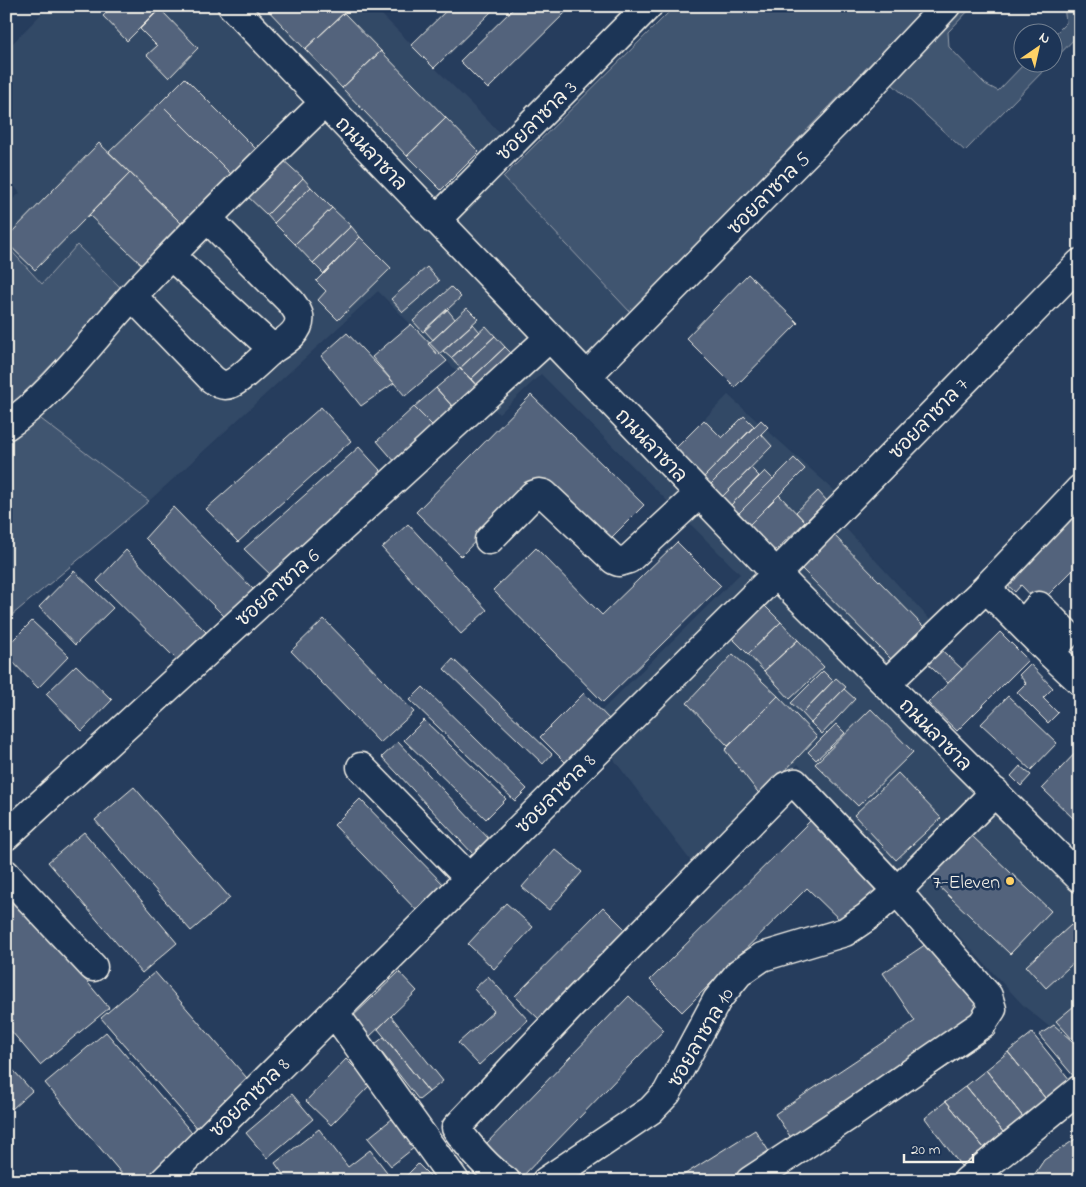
<svg xmlns="http://www.w3.org/2000/svg" width="1086" height="1187" font-family="'Indie Flower','Playpen Sans Thai',sans-serif">
<rect width="100%" height="100%" fill="#263d5d"/>
<filter id="ink" filterUnits="userSpaceOnUse"><feTurbulence type="fractalNoise" baseFrequency=".02" numOctaves="2"/><feDisplacementMap in="SourceGraphic" scale="10" xChannelSelector="R" yChannelSelector="G"/><feConvolveMatrix kernelMatrix="1 2 1 2 8 2 1 2 1" color-interpolation-filters="sRGB"/></filter>
<g filter="url(#ink)">
<path fill="#334966" d="M49 6H373L503 136 485 157 631 313 586 360 672 452 728 395 836 492 840 522 934 624 890 668 1014 798 1080 856V1052L1024 1006 798 764 696 868 615 761 599 713 740 574 541 374 499 414 378 291 149 501 16 401 124 291 42 284 6 245V205L20 193 6 176V50Z"/>
<path fill="#40546f" stroke="#9aa2ac" d="M675 6H926L631 313 503 177Z
M965 6H973L948 32 949 47 985 84 998 91 1025 63H1051L965 151 891 83Z
M1064 6H1080V33L1054 60V35L1066 23Z
M6 245 42 284 77 245 124 291 16 401 6 408Z
M33 413 149 501 6 620V433Z"/>
<path fill="#52647b" stroke="#f4f1e8" d="M113 6H162L127 41 103 16Z
M264 6H337L344 13 305 49Z
M451 6H497L434 68 411 45Z
M516 6H572L488 89 460 61Z
M160 9 198 48 169 78 147 55 157 46 140 29Z
M344 13 381 51 342 88 305 49Z
M381 51 446 118 407 156 342 88Z
M185 78 256 149 231 174 160 103Z
M160 103 231 174 182 224 109 152Z
M446 118 479 152 441 190 407 156Z
M99 143 130 173 35 270 6 242V238Z
M281 158 303 178 267 215 245 194Z
M130 173 182 224 142 265 89 215Z
M303 178 311 187 274 223 267 215Z
M311 187 332 208 295 244 274 223Z
M332 208 351 226 313 263 295 244Z
M351 226 360 237 324 274 313 263Z
M360 237 391 268 338 320 318 300 326 291 316 281Z
M427 267 439 281 403 312 391 299Z
M748 274 798 323 735 387 686 338Z
M451 287 461 297 423 332 413 321Z
M467 308 478 319 438 355 428 344Z
M447 309 455 319 433 340 424 330Z
M411 324 447 361 405 396 372 357Z
M473 324 480 332 451 358 443 351Z
M486 326 495 336 460 368 451 358Z
M347 333 394 383 361 406 321 356Z
M495 336 505 347 471 379 460 368Z
M505 347 515 357 481 390 471 379Z
M460 368 484 394 460 415 436 388Z
M436 388 460 415 441 434 414 407Z
M531 395 644 505 602 547 534 481 461 556 416 512Z
M321 407 351 441 238 542 206 509Z
M414 407 441 434 402 470 377 441Z
M744 416 754 426 701 480 672 452 704 420 722 438Z
M761 420 768 427 708 487 701 480Z
M761 434 772 446 720 499 708 487Z
M359 447 390 481 277 581 244 549Z
M794 458 805 469 748 526 737 515Z
M751 468 759 476 729 507 720 499Z
M765 471 773 479 737 515 729 507Z
M818 491 827 501 805 522 796 512Z
M779 495 805 522 774 552 748 526Z
M1080 501V563L1039 604 1021 585 1015 592 1002 580Z
M173 507 254 590 225 617 145 538Z
M408 524 487 610 461 634 382 548Z
M830 531 924 627 891 659 797 564Z
M677 542 721 586 603 702 493 590 536 548 602 615Z
M126 550 206 632 177 660 97 581Z
M74 571 113 608 75 645 39 607Z
M763 604 781 622 748 654 730 636Z
M324 619 414 712 380 743 291 651Z
M32 621 69 656 38 688 6 655V647Z
M781 622 798 640 764 671 748 654Z
M1080 631V662L1064 647Z
M1000 632 1028 660 957 731 928 703Z
M798 640 824 667 790 699 764 671Z
M933 642 962 669 948 683 919 656Z
M733 654 778 696 728 746 687 703Z
M453 659 552 754 543 764 444 669Z
M1030 664 1053 688 1043 698 1058 713 1048 723 1017 692 1026 683 1019 675Z
M76 665 112 700 82 731 46 694Z
M823 671 833 681 802 713 791 703Z
M836 678 846 687 811 723 802 713Z
M423 687 527 789 515 801 410 700Z
M844 689 855 699 822 734 811 723Z
M584 693 610 720 567 764 540 737Z
M778 696 817 737 761 796 725 750Z
M1008 696 1057 743 1031 770 981 724Z
M871 709 913 752 858 806 815 764Z
M424 720 506 799 486 819 404 740Z
M836 724 845 733 816 760 808 752Z
M398 742 490 840 474 855 382 757Z
M1080 748V822L1078 823 1042 788Z
M1020 766 1031 775 1021 786 1011 776Z
M898 773 941 818 896 860 854 815Z
M134 787 230 898 191 931 95 820Z
M360 799 449 890 422 916 334 825Z
M812 819 884 891 847 927 807 888 682 1012 650 980Z
M84 832 177 943 142 973 48 862Z
M971 835 1051 911 1010 954 930 878Z
M555 849 582 872 549 910 522 887Z
M8 887 109 1008 40 1065 6 1025V888Z
M506 903 533 927 494 969 468 944Z
M603 907 628 932 540 1020 515 996Z
M1071 925 1080 934V957L1046 988 1026 966Z
M932 940 996 1034 806 1160 775 1114 915 1021 883 973Z
M155 972 253 1085 199 1131 101 1018Z
M399 972 417 991 366 1040 348 1021Z
M488 976 528 1020 479 1065 458 1043 494 1011 474 989Z
M629 996 664 1030 519 1180 484 1146Z
M1080 1001V1036L1074 1041 1056 1021Z
M391 1016 443 1081 429 1092 378 1029Z
M1054 1025 1080 1048V1075L1075 1078 1039 1035Z
M106 1032 198 1140 149 1181H128L45 1083Z
M1032 1033 1070 1080 1046 1099 1008 1052Z
M384 1037 429 1092 419 1100 375 1044Z
M1008 1052 1046 1099 1023 1117 986 1070Z
M346 1059 371 1084 331 1125 306 1101Z
M6 1062 32 1091 12 1109 6 1104Z
M986 1070 1023 1117 1003 1132 966 1086Z
M966 1086 1003 1132 984 1148 946 1101Z
M292 1094 313 1119 267 1158 246 1133Z
M946 1101 984 1148 961 1166 925 1118Z
M392 1119 415 1147 391 1166 368 1138Z
M319 1129 348 1167 370 1150 390 1176 384 1181H288L275 1163Z
M755 1130 783 1173 770 1181H674Z
M1080 1136V1181H1038L1034 1175 1044 1160Z
M418 1164 435 1181H407L404 1178Z"/>
<g fill="none" stroke-linecap="round" stroke-linejoin="round">
<defs>
<path id="minor" d="M232 6 789 587 1080 878
M436 220 648 6
M171 256 273 349C284 342 302 331 299 316 298 311 294 306 291 302L207 218
M132 296 212 379C217 383 223 387 230 384 241 380 263 357 273 349
M586 377 835 124 946 6
M6 426C56 392 92 339 133 295 195 229 259 166 324 103
M489 540 533 495 539 493 544 494 614 560 619 562 629 559 699 494
M986 588 1049 652 1080 681
M1023 625 1039 606 1067 634 1049 652
M886 684 986 588 1080 489
M361 767 469 878
M6 836 549 338
M6 874 93 967
M334 1012 455 1181
M164 1181 776 574 1080 263
M506 1181C486 1167 470 1148 456 1128L570 1007 786 786 795 783 897 891 988 996 992 1009 982 1024 850 1115 750 1181
M546 1181 651 1110 667 1093 717 1000 739 973 762 957 845 932 867 917 897 891 995 792
M967 1181 1080 1089"/>
</defs>
<use href="#minor" stroke="#f4f1e8" stroke-width="31"/>
<use href="#minor" stroke="#1d3557" stroke-width="28"/>
</g>
</g>
<circle fill="#ffd166" stroke="#1d3557" stroke-width="2" cx="1010" cy="881" r="5"/>
<g text-anchor="middle" stroke-width="5" stroke-linejoin="round" paint-order="stroke">
<g font-size="20" fill="#f4f1e8" stroke="#1d3557">
<text transform="translate(536 120) rotate(-45)" y="7">ซอยลาซาล 3</text>
<text transform="translate(372 153) rotate(46)" y="7">ถนนลาซาล</text>
<text transform="translate(768 193) rotate(-45)" y="7">ซอยลาซาล 5</text>
<text transform="translate(928 418) rotate(-46)" y="7">ซอยลาซาล 7</text>
<text transform="translate(652 445) rotate(46)" y="7">ถนนลาซาล</text>
<text transform="translate(277 587) rotate(-42)" y="7">ซอยลาซาล 6</text>
<text transform="translate(936 734) rotate(45)" y="7">ถนนลาซาล</text>
<text transform="translate(555 793) rotate(-45)" y="7">ซอยลาซาล 8</text>
<text transform="translate(700 1037) rotate(-60)" y="7">ซอยลาซาล 10</text>
<text transform="translate(249 1097) rotate(-45)" y="7">ซอยลาซาล 8</text>
</g>
<g font-size="20" fill="#f4f1e8" stroke="#1d3557" text-anchor="end">
<text x="1000" y="888">7-Eleven</text>
</g>
</g>
<rect width="1086" height="1187" fill="none" stroke="#1d3557" stroke-width="25"/>
<rect x="12" y="12" width="1061" height="1162" fill="none" stroke="#f4f1e8" stroke-width="2" filter="url(#ink)"/>
<g transform="translate(1038 48) rotate(34)"><circle r="24" fill="#1d3557" stroke="#738091"/>
<path d="M0-4L9 19L0 12L-9 19Z" fill="#ffd166"/>
<text y="-8" font-size="14" font-weight="bold" text-anchor="middle" fill="#f4f1e8">N</text>
</g>
<path d="M904 1154v8h69v-8" fill="none" stroke="#f4f1e8" stroke-width="2.5"/>
<text x="911" y="1154" font-size="15" fill="#f4f1e8" stroke="#1d3557" stroke-width="4" paint-order="stroke">20 m</text>
</svg>
